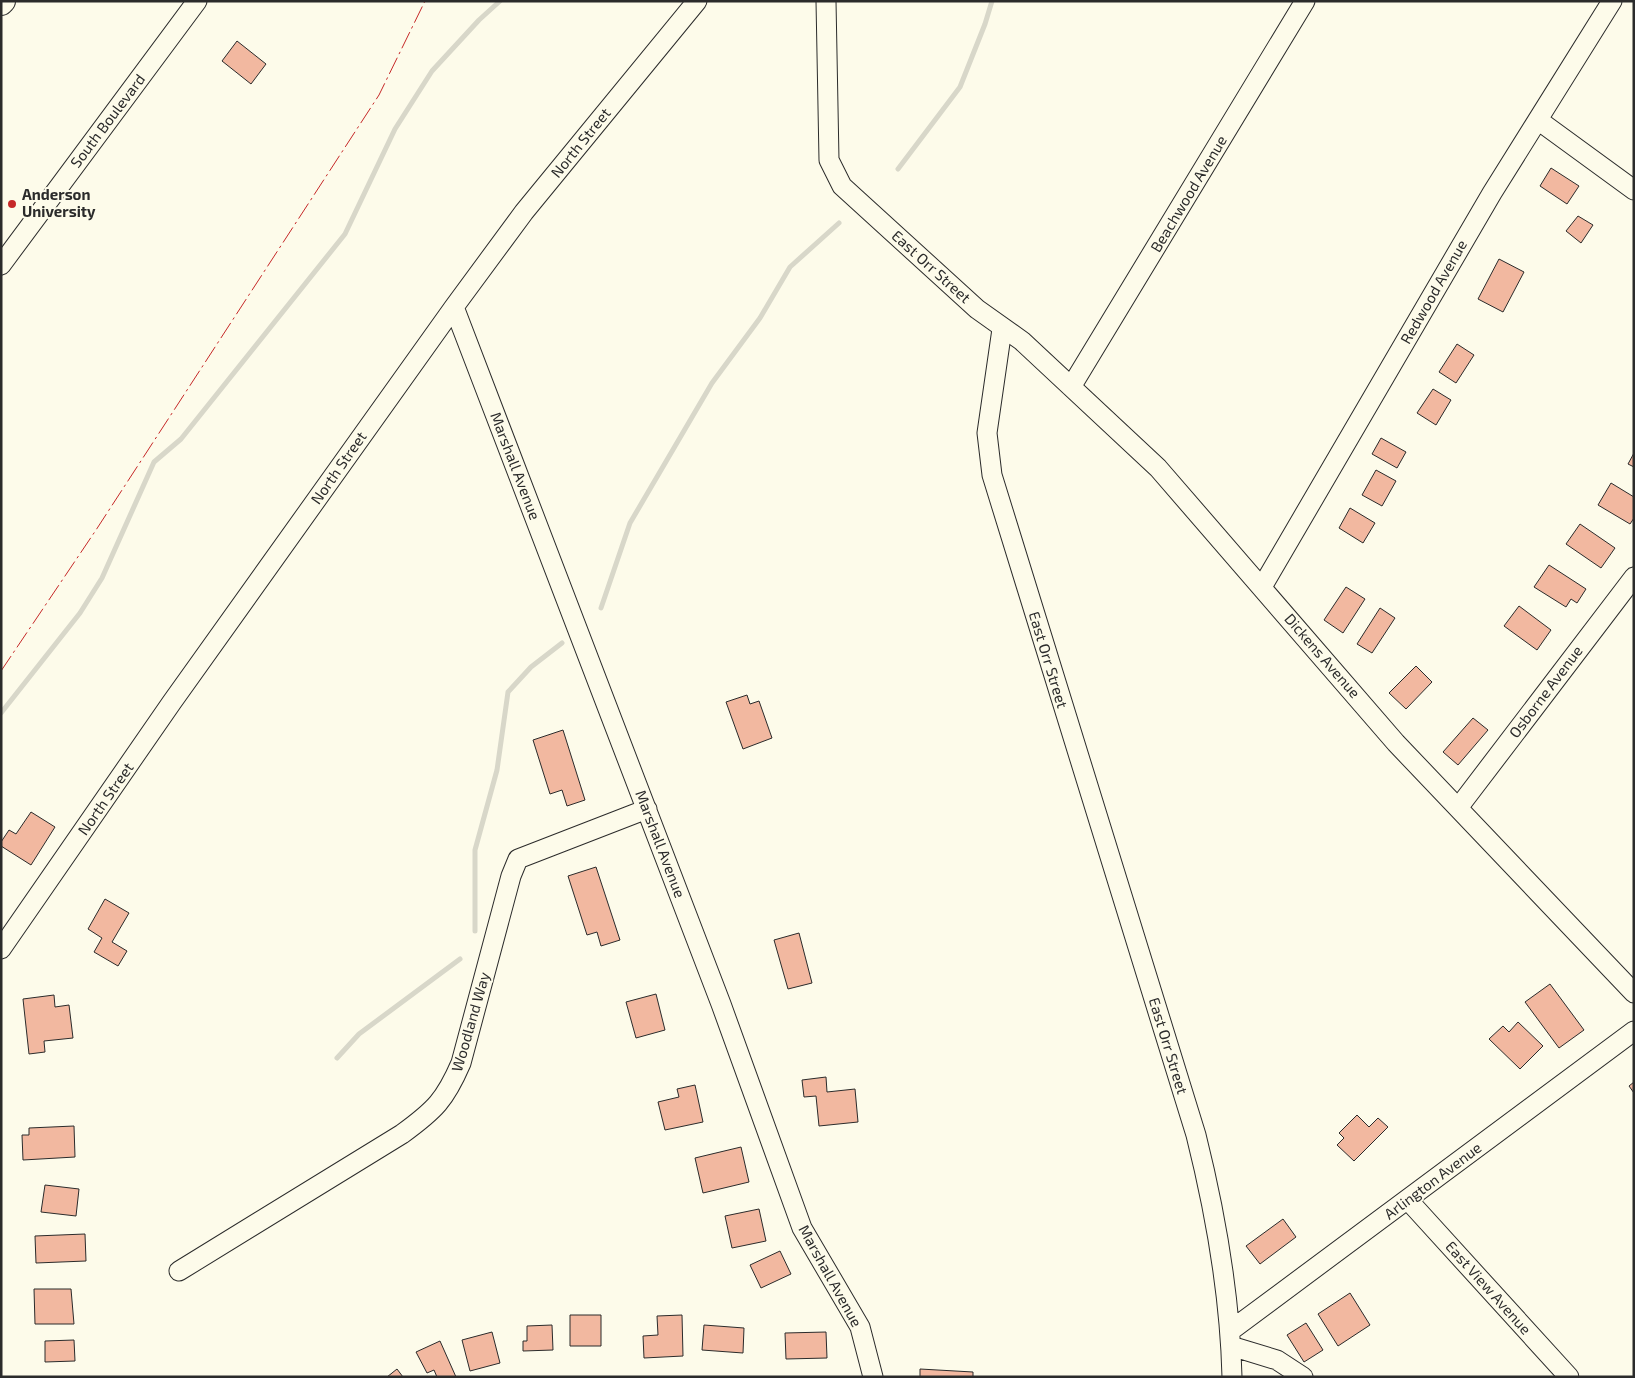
<svg xmlns="http://www.w3.org/2000/svg" width="1635" height="1378" font-family="'Exo 2',sans-serif">
<rect width="100%" height="100%" fill="#fdfbea"/>
<g fill="none" stroke-linecap="round" stroke-linejoin="round">
<path stroke="#d8d7c9" stroke-width="5" d="M898 169 960 87 985 24 992 1
M601 608 630 523 712 383 760 318 790 267 839 223
M1 713 80 613 102 578 154 462 181 439 345 234 395 129 432 71 479 20 500 1
M475 931V850L497 770 508 692 531 667 562 643
M337 1058 359 1034 460 959"/>
</g>
<path fill="#f2b8a0" stroke="#2b2b2b" d="M237 41 266 64 251 84 222 61Z
M1551 168 1579 186 1567 204 1540 186Z
M1578 216 1593 225 1581 243 1566 231Z
M1499 259 1524 272 1503 312 1478 299Z
M1457 344 1474 355 1456 383 1439 372Z
M1433 389 1451 400 1436 425 1417 413Z
M1381 438 1406 452 1397 468 1372 454Z
M1634 453V467L1628 464Z
M1376 470 1396 481 1382 506 1362 495Z
M1611 483 1634 497V518L1630 524 1598 505Z
M1350 508 1375 523 1363 543 1339 528Z
M1580 524 1615 548 1601 568 1566 544Z
M1549 565 1586 589 1577 603 1571 599 1566 607 1534 587Z
M1346 587 1365 599 1343 633 1324 620Z
M1519 606 1551 630 1537 650 1504 626Z
M1380 608 1395 618 1372 653 1357 644Z
M1416 666 1432 682 1406 709 1389 693Z
M747 695 750 704 759 701 772 738 743 749 726 702Z
M1473 718 1488 730 1458 765 1443 752Z
M563 730 585 800 567 806 562 790 550 794 533 740Z
M31 812 55 827 31 865 1 846V842L9 830 16 834Z
M596 867 620 940 601 946 597 932 587 935 568 876Z
M105 899 129 913 112 942 127 951 118 966 94 952 102 938 88 929Z
M799 933 812 983 788 989 774 940Z
M1550 984 1584 1030 1559 1048 1525 1002Z
M656 994 665 1030 636 1038 626 1002Z
M54 995 55 1007 69 1005 73 1038 44 1041 45 1052 29 1054 23 999Z
M1518 1022 1543 1046 1520 1069 1489 1039 1503 1026 1509 1032Z
M826 1077 827 1092 855 1089 858 1122 819 1126 816 1096 804 1097 802 1080Z
M1634 1082V1093L1629 1086Z
M695 1085 703 1122 665 1130 658 1102 679 1097 677 1089Z
M1357 1115 1369 1127 1378 1118 1388 1127 1354 1161 1337 1145 1344 1138 1339 1133Z
M74 1126 75 1157 23 1160 22 1135H29V1128Z
M741 1147 749 1182 703 1193 695 1158Z
M45 1185 79 1189 76 1216 41 1212Z
M759 1209 766 1241 732 1248 725 1216Z
M1283 1219 1296 1237 1260 1264 1246 1246Z
M85 1234 86 1261 36 1263 35 1236Z
M780 1251 791 1274 761 1288 750 1265Z
M34 1289H71L74 1324H35Z
M1350 1293 1370 1325 1338 1346 1318 1314Z
M570 1315H601V1346H570Z
M682 1315 683 1356 644 1358 643 1336 658 1335 657 1316Z
M1306 1323 1323 1350 1304 1362 1287 1335Z
M552 1325 553 1350 523 1351V1341H527V1326Z
M704 1325 744 1328 743 1353 702 1350Z
M492 1332 500 1363 470 1371 462 1340Z
M826 1332 827 1358 786 1359 785 1333Z
M74 1340 75 1361 45 1362V1341Z
M440 1341 456 1377H437L434 1370 427 1373 416 1352Z
M397 1369 403 1377H387Z
M920 1369 973 1372V1377H920Z"/>
<g fill="none" stroke-linecap="round" stroke-linejoin="round">
<defs>
<path id="minor" d="M826 1 829 160 842 186 977 309 1022 341 1158 468 1396 743 1634 993
M1538 120 1634 190
M1 265 197 1
M454 307 721 1004 802 1228 860 1327 873 1377
M1002 329 987 433 992 475 1196 1135C1216 1215 1230 1295 1232 1377
M1071 387 1305 1
M1262 587 1492 193 1612 1
M1458 808 1634 577
M1 949 172 702 454 307 524 212 697 1
M1408 1200 1569 1377
M179 1271 402 1134C435 1110 445 1100 461 1063L511 876 518 859 647 809
M1230 1331 1634 1031
M1231 1346 1277 1360 1303 1377"/>
<path id="major" d="M1 3 3 1"/>
</defs>
<use href="#minor" stroke="#2b2b2b" stroke-width="21"/>
<use href="#major" stroke="#2b2b2b" stroke-width="26"/>
<use href="#minor" stroke="#fdfbea" stroke-width="19"/>
<use href="#major" stroke="#fdfbea" stroke-width="24"/>
<path stroke="#c62828" stroke-width="1" stroke-dasharray="18 4 2.5 4" stroke-linecap="butt" d="M1 671 96 530 379 95 425 1"/>
</g>
<circle fill="#c62828" stroke="#fdfbea" stroke-width="2" cx="12" cy="204" r="5"/>
<g text-anchor="middle" stroke-width="4" stroke-linejoin="round" paint-order="stroke">
<g font-size="15" fill="#2b2b2b" stroke="#fdfbea">
<text transform="translate(108 121) rotate(-53)" y="5">South Boulevard</text>
<text transform="translate(581 143) rotate(-51)" y="5">North Street</text>
<text transform="translate(1189 194) rotate(-59)" y="5">Beachwood Avenue</text>
<text transform="translate(931 267) rotate(42)" y="5">East Orr Street</text>
<text transform="translate(1434 292) rotate(-60)" y="5">Redwood Avenue</text>
<text transform="translate(515 466) rotate(69)" y="5">Marshall Avenue</text>
<text transform="translate(339 468) rotate(-55)" y="5">North Street</text>
<text transform="translate(1322 656) rotate(49)" y="5">Dickens Avenue</text>
<text transform="translate(1048 660) rotate(73)" y="5">East Orr Street</text>
<text transform="translate(1546 692) rotate(-53)" y="5">Osborne Avenue</text>
<text transform="translate(106 799) rotate(-55)" y="5">North Street</text>
<text transform="translate(660 844) rotate(69)" y="5">Marshall Avenue</text>
<text transform="translate(471 1022) rotate(-74)" y="5">Woodland Way</text>
<text transform="translate(1168 1046) rotate(73)" y="5">East Orr Street</text>
<text transform="translate(1433 1181) rotate(-37)" y="5">Arlington Avenue</text>
<text transform="translate(830 1276) rotate(61)" y="5">Marshall Avenue</text>
<text transform="translate(1488 1288) rotate(48)" y="5">East View Avenue</text>
</g>
<g font-size="15" font-weight="bold" fill="#2b2b2b" stroke="#fdfbea" text-anchor="start">
<text x="22" y="200">Anderson<tspan x="22" dy="17">University</tspan></text>
</g>
</g>
<rect width="1635" height="1378" fill="none" stroke="#2b2b2b" stroke-width="5"/>
</svg>
